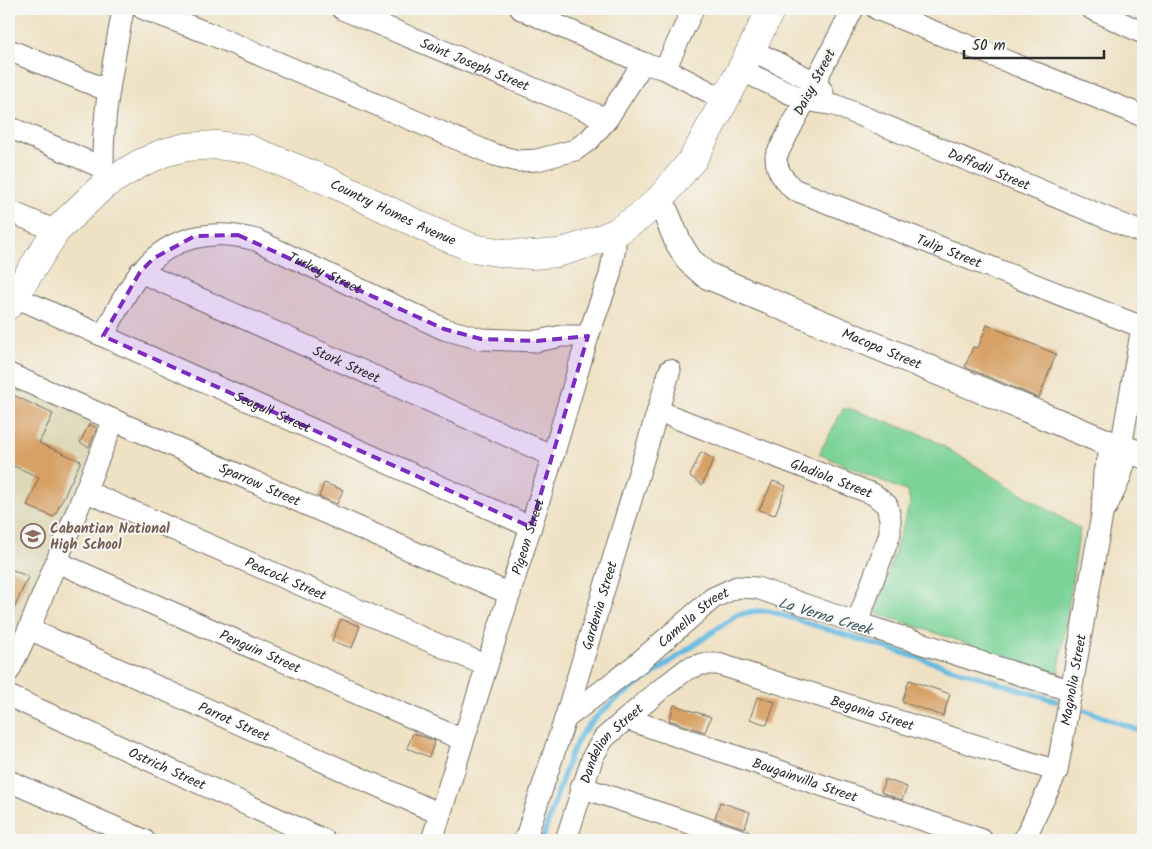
<svg xmlns="http://www.w3.org/2000/svg" width="1152" height="849" font-family="Kalam,sans-serif">
<rect width="100%" height="100%" fill="#f6f6f2"/>
<filter id="ink" filterUnits="userSpaceOnUse"><feTurbulence type="fractalNoise" baseFrequency=".02" numOctaves="2"/><feDisplacementMap in="SourceGraphic" scale="10" xChannelSelector="R" yChannelSelector="G"/><feConvolveMatrix kernelMatrix="1 2 1 2 8 2 1 2 1" color-interpolation-filters="sRGB"/></filter>
<filter id="wash" filterUnits="userSpaceOnUse"><feTurbulence type="fractalNoise" baseFrequency=".0096" numOctaves="4" result="noise"/><feDisplacementMap in="SourceGraphic" scale="20" xChannelSelector="R" yChannelSelector="G"/><feGaussianBlur stdDeviation="1.12" result="paint"/><feColorMatrix in="noise" values="0 0 0 0 0 0 0 0 0 0 0 0 0 0 0 0 0 1.4 0 .05"/><feComposite in="paint" operator="in"/></filter>
<g filter="url(#wash)">
<rect width="100%" height="100%" fill="#efe1c3"/>
<path fill="#ddd8b7" d="M9 380 107 423 9 649Z"/>
<path fill="#7cd397" stroke="#547f61" d="M843 409H851L928 437 1080 529 1058 674 876 613 910 503 908 492 819 454Z"/>
<g fill="none" stroke-linecap="round" stroke-linejoin="round">
<path stroke="#64bae0" stroke-width="5.5" d="M1085 710 1143 732
M542 840 570 756 580 736 594 719 614 701 737 615 754 611H769L1056 701"/>
</g>
<g id="blocks">
<path fill="#d7a166" d="M987 325 1056 354 1039 398 965 367 973 347 978 348Z
M9 393 53 414 39 443 81 461 54 517 27 506 39 477 9 464Z
M89 424 97 428 89 447 80 443Z
M701 452 714 459 702 485 690 476Z
M773 481 786 486 775 515 759 510Z
M324 483 343 490 337 504 319 497Z
M9 568 28 577 9 620Z
M341 619 360 626 352 648 332 641Z
M909 680 950 694 943 716 902 702Z
M757 697 775 702 767 725 750 719Z
M674 705 711 717 705 732 669 720Z
M413 733 435 741 429 757 407 748Z
M885 779 907 787 902 800 881 792Z
M720 802 750 812 745 828 715 818Z"/>
</g>
</g>
<g filter="url(#ink)">
<use href="#blocks" fill-opacity="0" stroke="#706b60" stroke-width="1"/>
<g fill="none" stroke-linecap="round" stroke-linejoin="round">
<defs>
<g id="minor">
<path d="M144 9 208 33 495 155 518 161 537 160 575 150 590 139 607 119 643 63"/>
<path id="s1" d="M342 9 607 119"/>
<path d="M521 9 643 63 665 69 725 100"/>
<path id="s2" d="M853 9 776 156C776 171 783 178 793 189L1142 327"/>
<path d="M877 9 1143 116"/>
<path d="M1092 9 1143 33"/>
<path d="M9 50 109 91"/>
<path d="M752 50 815 82 823 92"/>
<path d="M665 69 693 9"/>
<path id="s3" d="M741 70 804 100 835 105 1143 233"/>
<path d="M9 127 103 168"/>
<path d="M104 185C99 126 113 67 123 9"/>
<path d="M9 211 56 231"/>
<path id="s4" d="M140 272 553 456"/>
<path id="s5" d="M9 294 531 527"/>
<path id="s6" d="M103 336C115 315 125 291 141 272 170 236 212 228 256 240L444 329 481 339 537 341 562 336H588"/>
<path id="s7" d="M9 374 510 594"/>
<path id="s8" d="M658 411 873 494 887 505 890 519V534L857 623"/>
<path d="M1121 447 1143 322"/>
<path id="s9" d="M85 491 487 666"/>
<path d="M1107 506 1120 478 1128 450"/>
<path id="s10" d="M57 562 463 740"/>
<path id="s11" d="M29 629 440 814"/>
<path d="M9 671 29 629 114 420"/>
<path id="s12" d="M9 696 324 840"/>
<path id="s13" d="M565 719 638 663 713 598 737 587 757 588 857 623 1072 691"/>
<path id="s14" d="M627 719 982 840"/>
<path d="M9 781 144 840"/>
<path d="M581 787 741 840"/>
<path id="s15" d="M432 840 553 456 588 336 610 275 615 247V233"/>
<path id="s16" d="M525 840 565 719 670 370"/>
<path id="s17" d="M566 840 593 756 604 738 661 689 687 669 702 664H718L1057 771"/>
<path id="s18" d="M1024 840 1057 771 1102 515 1104 472 1113 445"/>
</g>
<g id="tertiary">
<path id="s19" d="M660 199 678 242 689 260 706 275 1113 445 1143 455"/>
</g>
<g id="secondary">
<path id="s20" d="M9 305 56 231 104 185 139 164 163 153 186 147 216 145 249 149 330 182 434 232 473 248 503 253 532 255 558 253 587 244 615 233 639 217 660 199 693 159 741 70 771 9"/>
</g>
</defs>
<use href="#minor" stroke="#706b60" stroke-width="23"/>
<use href="#tertiary" stroke="#706b60" stroke-width="28"/>
<use href="#secondary" stroke="#706b60" stroke-width="29"/>
<use href="#minor" stroke="#fff" stroke-width="21"/>
<use href="#tertiary" stroke="#fff" stroke-width="26"/>
<use href="#secondary" stroke="#fff" stroke-width="28"/>
</g>
</g>
<path fill="#7b2cbf" fill-opacity="0.2" stroke="#7b2cbf" stroke-width="4" stroke-dasharray="10 6" stroke-linejoin="round" d="M238 235 444 329 481 339 537 341 588 336 531 527 103 336 140 272 154 258 195 236Z"/>
<defs>
<symbol id="school-ring" viewBox="-11 -11 22 22"><circle r="9.5" fill="#f6f6f2" stroke="#8d6e63" stroke-width="1.5"/><path d="M0-5L7-2L0 1L-7-2ZM-4 1L0 2.5L4 1V4Q0 6-4 4Z" fill="#8d6e63"/></symbol>
</defs>
<g fill-rule="evenodd">
<use href="#school-ring" x="19" y="522" width="28" height="28"/>
</g>
<g text-anchor="middle" stroke-width="4" stroke-linejoin="round" paint-order="stroke">
<g font-size="14" fill="#2b2b2b" stroke="#f6f6f2">
<text dy="5" stroke="none"><textPath href="#s1" startOffset="144">Saint Joseph Street</textPath></text>
<text transform="translate(814 82) rotate(-62)" y="5">Daisy Street</text>
<text dy="5" stroke="none"><textPath href="#s3" startOffset="268">Daffodil Street</textPath></text>
<text dy="5" stroke="none"><textPath href="#s20" startOffset="466">Country Homes Avenue</textPath></text>
<text dy="5" stroke="none"><textPath href="#s2" startOffset="372">Tulip Street</textPath></text>
<text dy="5" stroke="none"><textPath href="#s6" startOffset="278">Turkey Street</textPath></text>
<text dy="5" stroke="none"><textPath href="#s19" startOffset="281">Macopa Street</textPath></text>
<text dy="5" stroke="none"><textPath href="#s4" startOffset="226">Stork Street</textPath></text>
<text dy="5" stroke="none"><textPath href="#s5" startOffset="289">Seagull Street</textPath></text>
<text dy="5" stroke="none"><textPath href="#s8" startOffset="186">Gladiola Street</textPath></text>
<text dy="5" stroke="none"><textPath href="#s7" startOffset="274">Sparrow Street</textPath></text>
<text dy="5" stroke="none"><textPath href="#s15" startOffset="318">Pigeon Street</textPath></text>
<text dy="5" stroke="none"><textPath href="#s9" startOffset="219">Peacock Street</textPath></text>
<text dy="5" stroke="none"><textPath href="#s16" startOffset="246">Gardenia Street</textPath></text>
<text dy="5" stroke="none"><textPath href="#s13" startOffset="164">Camella Street</textPath></text>
<text dy="5" stroke="none"><textPath href="#s10" startOffset="222">Penguin Street</textPath></text>
<text dy="5" stroke="none"><textPath href="#s18" startOffset="169">Magnolia Street</textPath></text>
<text dy="5" stroke="none"><textPath href="#s17" startOffset="411">Begonia Street</textPath></text>
<text dy="5" stroke="none"><textPath href="#s11" startOffset="225">Parrot Street</textPath></text>
<text dy="5" stroke="none"><textPath href="#s17" startOffset="109">Dandelion Street</textPath></text>
<text dy="5" stroke="none"><textPath href="#s12" startOffset="174">Ostrich Street</textPath></text>
<text dy="5" stroke="none"><textPath href="#s14" startOffset="188">Bougainvilla Street</textPath></text>
</g>
<g font-size="14" font-weight="bold" fill="#785e54" stroke="#f6f6f2" text-anchor="start">
<text x="50" y="533">Cabantian National<tspan x="50" dy="16">High School</tspan></text>
</g>
<g font-size="15" font-style="italic" fill="#3c5661" stroke="#f6f6f2">
<text transform="translate(825 616) rotate(17)" y="5">La Verna Creek</text>
</g>
</g>
<rect width="1152" height="849" fill="none" stroke="#f6f6f2" stroke-width="30"/>
<path d="M964 50v8h140v-8" fill="none" stroke="#2b2b2b" stroke-width="2.5"/>
<text x="972" y="50" font-size="15" fill="#2b2b2b" stroke="#f6f6f2" stroke-width="4" paint-order="stroke">50 m</text>
</svg>
